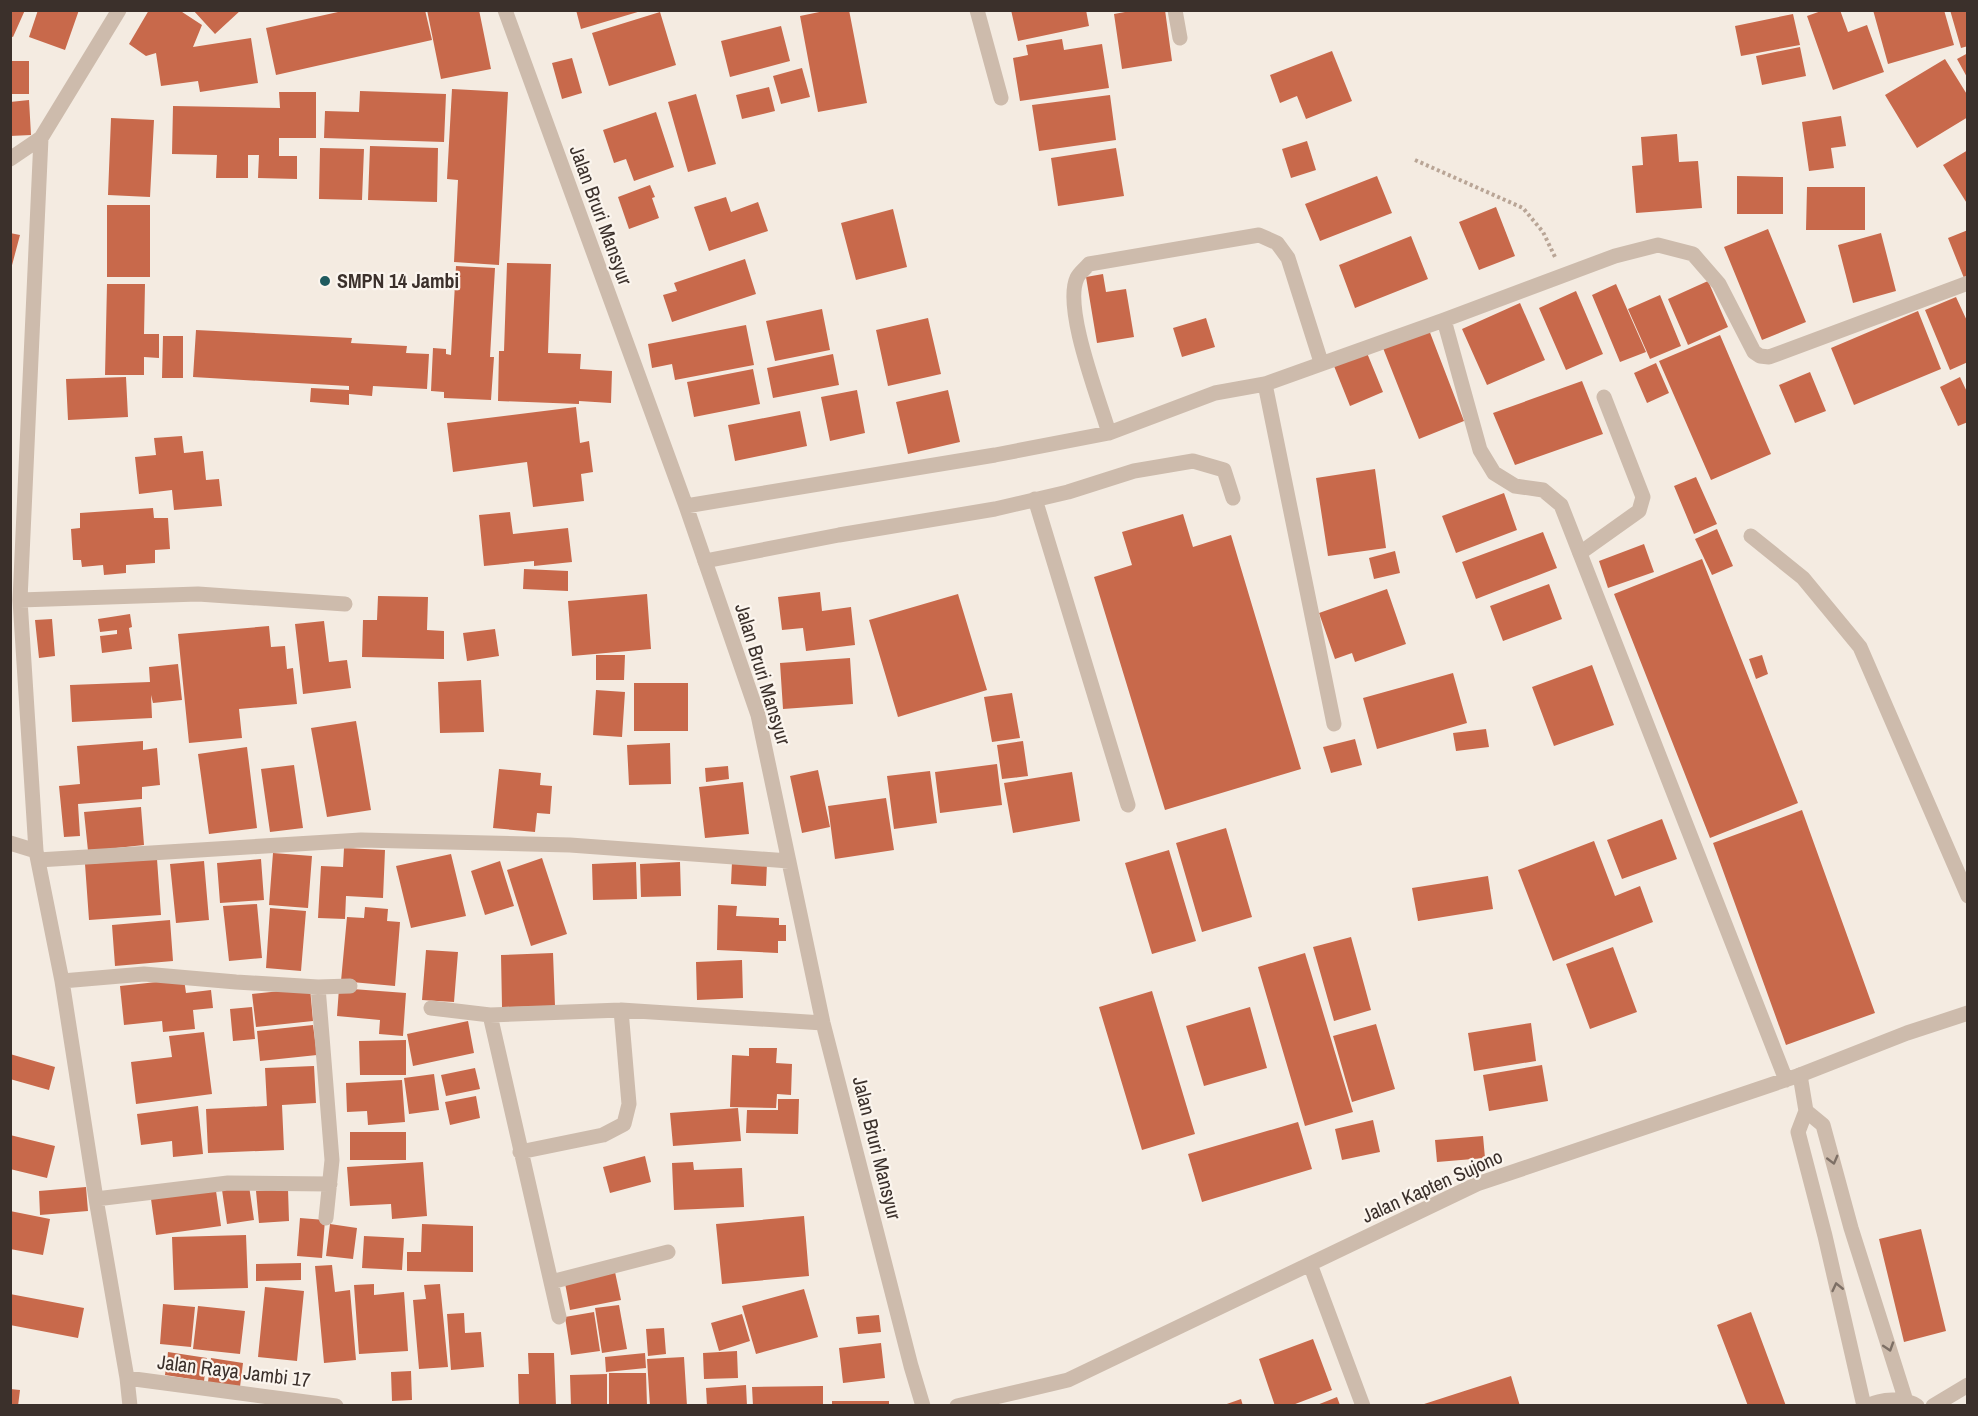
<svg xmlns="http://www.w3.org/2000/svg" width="1978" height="1416" font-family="'Archivo Narrow',sans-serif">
<rect width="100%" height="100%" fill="#f4ebe1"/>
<path fill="#c8694b" d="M10 10H25L13 37 10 36Z
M38 10H79L65 50 29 37Z
M149 10H179L202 25 193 47 251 38 258 83 200 92 198 81 161 86 156 53 146 56 129 44Z
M193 10H241L215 34Z
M347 10H425L432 40 276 75 266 28Z
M427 10H479L491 69 441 79Z
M576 10H641V11L581 29Z
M829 10H849L867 103 818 112 800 16Z
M1011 10H1086L1089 26 1018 41Z
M1136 10H1165L1172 61 1122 69 1114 14Z
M1824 10H1840L1848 32 1867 25 1884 72 1833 90 1807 16Z
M1873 10H1944L1954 45 1888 64Z
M1950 10H1968V46L1961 48Z
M660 12 676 65 609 86 592 33Z
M1793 14 1800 45 1741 56 1735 26Z
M781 26 790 61 730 77 721 41Z
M1062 39 1064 50 1102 44 1109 88 1020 101 1013 58 1028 55 1026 45Z
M1800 47 1806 76 1762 85 1756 56Z
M1332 51 1352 101 1306 119 1297 96 1280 103 1270 75Z
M1968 53V79L1957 59Z
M572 58 582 93 562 99 552 63Z
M1945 59 1968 96V117L1917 148 1885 95Z
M10 61H29V94H10Z
M802 68 810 97 781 104 773 76Z
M769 87 775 111 742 119 736 95Z
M452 89 508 92 499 265 454 262 458 180 447 179Z
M360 91 446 94 444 142 324 138 325 111 359 112Z
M279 92H316V138H279V156H297V179L258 178 259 155H248V178H216L217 155 172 154 173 106 280 108Z
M696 94 716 164 688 172 668 102Z
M1110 95 1116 140 1039 151 1032 105Z
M29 100 31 135 10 136V102Z
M656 112 674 167 634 181 626 159 614 163 603 130Z
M1841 116 1846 146 1831 148 1834 168 1809 171 1802 122Z
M111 118 154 120 150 197 108 195Z
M1677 134 1679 162 1698 161 1702 208 1636 213 1632 166 1643 165 1641 137Z
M1307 141 1316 170 1291 178 1282 149Z
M370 146 438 148 437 202 368 200Z
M320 148 364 149 362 200 319 199Z
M1116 148 1124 196 1058 206 1051 158Z
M1968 150V205L1943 165Z
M1377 176 1392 213 1320 241 1305 204Z
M1737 176 1783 177V214H1737Z
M650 185 655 197 652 198 659 218 629 229 618 197Z
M1807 187H1865V230H1806Z
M726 197 731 212 758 202 768 231 709 251 694 207Z
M107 205H150V277H107Z
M1496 207 1515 256 1479 270 1459 222Z
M893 209 907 267 856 280 841 223Z
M1768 229 1806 322 1762 340 1724 247Z
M1968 230V277L1964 278 1948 238Z
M10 233 20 235 11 269H10Z
M1881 233 1896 291 1853 303 1838 245Z
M1411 236 1428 279 1355 308 1339 265Z
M745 259 756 294 672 322 663 295 677 291 674 283Z
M507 263 551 264 548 353 581 354 580 369 612 371 611 403 579 401V404L498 401 499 351H504Z
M456 266 495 268 490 357H494L491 400 444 398V392L431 391 433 348 446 349V354L451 355Z
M1103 274 1106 292 1126 289 1134 337 1097 343 1086 277Z
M1708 281 1728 327 1688 345 1668 299Z
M107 284H145L144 334H159V358L144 357V375H105Z
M1616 284 1646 352 1620 362 1592 295Z
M1576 291 1603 354 1566 370 1539 308Z
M1660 295 1681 346 1650 359 1628 309Z
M1956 297 1968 323V362L1950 370 1925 310Z
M1520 303 1545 360 1487 385 1462 329Z
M822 309 830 350 775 361 766 321Z
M1918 311 1941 369 1854 405 1831 348Z
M928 318 941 374 888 386 876 330Z
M1206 318 1215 347 1182 357 1173 328Z
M746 325 754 365 675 380 672 364 652 368 648 344Z
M196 330 352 338 351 343 407 346 406 353 429 354 427 389 373 386 372 396 349 394V405L310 402 311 388 349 390V386L193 377Z
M1429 330 1464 421 1419 439 1383 348Z
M1720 335 1771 454 1711 480 1659 361Z
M163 336H183V378H162Z
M1367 353 1383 392 1350 406 1334 366Z
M833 354 839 385 773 398 767 368Z
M1656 363 1669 393 1647 403 1634 373Z
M753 369 760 404 694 417 687 382Z
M1810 372 1826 411 1795 423 1779 385Z
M126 377 128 417 68 420 66 379Z
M1960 377 1968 394V422L1958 426 1940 387Z
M1582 381 1603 434 1515 465 1493 413Z
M857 390 865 433 830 441 821 397Z
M948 390 960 442 908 454 896 402Z
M576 407 580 443 589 441 593 472 581 474 584 501 533 507 527 462 453 472 447 423Z
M800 411 807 446 735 461 728 425Z
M182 436 184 453 203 451 206 480 219 479 222 506 174 510 172 490 139 494 135 457 156 455 154 438Z
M1375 469 1386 548 1328 556 1316 478Z
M1696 477 1717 524 1694 534 1674 486Z
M1504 493 1517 530 1456 553 1442 516Z
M153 508 154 518H168L170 549 155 550V563L126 565V573L104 575 103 565 82 567 81 560H73L71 529 80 528V513Z
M510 512 513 534 568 528 572 562 534 566V561L484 566 479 515Z
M1183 514 1193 547 1231 535 1301 769 1165 810 1094 577 1132 565 1122 532Z
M1717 529 1733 566 1712 575 1695 539Z
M1543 532 1557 568 1476 599 1462 562Z
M1644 544 1654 572 1608 588 1599 561Z
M1395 551 1400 573 1374 579 1369 558Z
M1702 559 1798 803 1710 838 1614 594Z
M524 569 568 571V591L523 589Z
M1549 584 1562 619 1503 641 1490 606Z
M1387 589 1406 644 1355 662 1352 653 1335 659 1319 613Z
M820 592 822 611 851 607 855 645 806 651 803 628 782 630 778 597Z
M647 594 651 649 572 656 568 601Z
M958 594 987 690 898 717 869 620Z
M378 596 428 597 427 630 444 631V659L362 657 363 620H377Z
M130 614 132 627 129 628 132 649 102 653 100 636 117 634V630L100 632 98 619Z
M52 619 55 656 39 658 35 620Z
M324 621 329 662 347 660 351 688 303 694 295 624Z
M269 626 271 647 285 646 287 669 293 668 297 704 239 709 242 738 189 743 178 634Z
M495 629 499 656 467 661 463 633Z
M596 655H625L624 680H596Z
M1762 655 1768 674 1756 679 1749 659Z
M850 658 853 704 783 709 780 663Z
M178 664 182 700 153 703 151 695 152 718 72 722 70 685 150 682 149 667Z
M1592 665 1614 725 1554 746 1532 687Z
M1453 673 1467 723 1377 749 1363 698Z
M481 680 484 732 440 733 438 682Z
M634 683H688V731H634Z
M596 690 625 692 622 737 593 735Z
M1012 693 1020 738 992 742 984 697Z
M356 721 371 810 327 817 311 728Z
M1486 729 1489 747 1456 751 1453 733Z
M1355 739 1362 765 1331 773 1323 747Z
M143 741V750L157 748 160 785 142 787V799L78 804 80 836 64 837 59 786 80 784 77 746Z
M1023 741 1028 776 1002 779 997 745Z
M670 743 671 784 629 785 627 745Z
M247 747 257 828 209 834 198 754Z
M997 764 1002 805 940 813 935 772Z
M294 765 303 828 270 832 261 769Z
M728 766 729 779 706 782 705 768Z
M499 769 541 773 540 785 552 786 550 814 537 813 535 832 493 828Z
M818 770 830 827 802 833 790 776Z
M930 771 937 823 894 829 887 776Z
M1072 772 1080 821 1013 833 1004 783Z
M743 782 749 834 705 838 699 787Z
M886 798 894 850 835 859 828 806Z
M141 807 144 845 88 851 84 812Z
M1802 810 1875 1013 1786 1045 1713 843Z
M1662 819 1677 859 1622 879 1607 840Z
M1226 828 1252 917 1202 932 1176 843Z
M1594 841 1615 896 1640 886 1653 922 1553 961 1518 870Z
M344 848 385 850 383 898 346 896 345 919 318 918 321 866 343 867Z
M1169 850 1196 941 1152 954 1125 863Z
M273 853 312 856 308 908 269 905Z
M451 854 466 916 411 928 396 866Z
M542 858 567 934 531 946 507 870Z
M157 859 161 915 89 920 85 864Z
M261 859 264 900 220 903 217 863Z
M204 861 209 920 176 923 170 864Z
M500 861 514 906 485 915 471 871Z
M636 862 637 899 593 900 592 864Z
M680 862 681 896 641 897 640 864Z
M732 862 767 863 766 886 731 884Z
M1488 876 1493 909 1418 921 1412 888Z
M257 904 262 958 229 961 223 906Z
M718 905 737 906 736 916 779 918V925H786V941H778V953L717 950Z
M365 907 388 909 387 921 400 922 395 986 341 981 347 917 364 918Z
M270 908 306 911 301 971 266 968Z
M170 920 173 961 115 966 112 925Z
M1351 937 1371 1010 1334 1021 1313 947Z
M1613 947 1637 1012 1590 1029 1566 964Z
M426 950 458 952 454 1002 422 1000Z
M553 953 555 1006 502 1007 501 955Z
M1305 953 1353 1112 1305 1126 1258 967Z
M742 960 743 998 697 1000 696 962Z
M184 979 186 993 211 990 213 1008 193 1010 195 1029 163 1032 162 1021 124 1025 120 986Z
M310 988 313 1021 256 1027 252 994Z
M339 988 406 993 403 1036 379 1034 380 1020 337 1016Z
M1152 991 1195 1134 1142 1150 1099 1007Z
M252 1007 255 1039 233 1041 230 1009Z
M1250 1007 1267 1068 1204 1086 1186 1026Z
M468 1021 474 1053 413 1066 407 1034Z
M1531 1023 1536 1061 1474 1071 1468 1033Z
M1376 1024 1395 1089 1352 1102 1333 1036Z
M313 1025 317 1055 260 1061 257 1031Z
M204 1032 212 1094 136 1104 131 1062 172 1057 169 1036Z
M406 1040V1075H360L359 1041Z
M749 1048H777L776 1063 792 1064 791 1095 777 1094 776 1108 730 1107 732 1055 749 1056Z
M10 1054 55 1067 49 1090 10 1079Z
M1542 1065 1548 1101 1489 1111 1483 1075Z
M314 1066 316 1103 282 1105 284 1150 208 1153 206 1109 267 1106 265 1068Z
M475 1068 480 1089 446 1096 441 1075Z
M434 1074 439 1110 409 1114 404 1078Z
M402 1080 405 1122 368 1125 367 1111 347 1112 346 1083Z
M476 1096 480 1118 450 1125 445 1102Z
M778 1099H799L798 1134 746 1133 747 1110H778Z
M198 1106 203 1154 173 1157 172 1141 141 1145 137 1114Z
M738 1108 741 1141 673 1146 670 1113Z
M1373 1120 1380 1152 1342 1160 1335 1129Z
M1298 1122 1312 1169 1202 1202 1188 1154Z
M350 1132H406V1160H350Z
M10 1135 55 1146 47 1178 10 1169Z
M1483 1136 1485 1158 1437 1162 1435 1140Z
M645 1156 651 1182 610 1193 603 1167Z
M423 1162 427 1216 392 1219 391 1204 350 1206 347 1167Z
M693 1162 694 1170 742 1168 744 1207 674 1210 672 1163Z
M249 1186 254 1220 227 1224 222 1190Z
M86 1187 88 1211 40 1215 39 1191Z
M288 1189 289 1221 259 1223 256 1191Z
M216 1191 221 1226 156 1235 151 1199Z
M10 1211 50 1219 43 1255 10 1249Z
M804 1216 809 1276 722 1284 716 1224Z
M300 1218 325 1220 322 1258 297 1256Z
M330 1224 357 1228 353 1259 326 1256Z
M422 1224 473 1226V1272L407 1271V1252H421Z
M1921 1229 1946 1331 1904 1342 1879 1239Z
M246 1235 248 1288 174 1290 172 1237Z
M364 1236 404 1238 402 1270 362 1268Z
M301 1263V1280L256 1281V1264Z
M332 1265 335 1292 350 1290 356 1360 324 1363 315 1266Z
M615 1272 621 1300 570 1310 565 1283Z
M374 1284V1295L404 1292 408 1351 359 1354 354 1285Z
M440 1284 448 1367 419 1369 413 1300 426 1299 424 1285Z
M265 1287 304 1291 297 1361 258 1357Z
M804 1289 818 1337 756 1354 742 1306Z
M10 1294 84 1308 78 1338 10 1325Z
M163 1304 195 1307 191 1347 160 1344Z
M619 1305 627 1349 602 1353 595 1308Z
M198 1306 245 1311 240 1354 193 1349Z
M594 1312 600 1351 571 1355 565 1317Z
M1751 1312 1786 1406H1748L1717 1325Z
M464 1313 465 1333 481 1332 484 1367 451 1370 447 1314Z
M742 1314 750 1341 719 1351 711 1323Z
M879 1315 881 1332 858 1334 856 1317Z
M664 1328 666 1354 648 1356 646 1329Z
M1313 1339 1332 1390 1290 1406H1275L1259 1359Z
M881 1343 885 1378 843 1383 839 1348Z
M737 1351 738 1378 704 1379 703 1353Z
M168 1352 207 1358 204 1381 165 1375Z
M528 1353H554L556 1406H519L518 1374H529Z
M645 1353 646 1368 606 1372 605 1357Z
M684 1357 687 1406H650L647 1359Z
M211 1358 243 1363 240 1387 208 1382Z
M411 1371 412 1400 392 1401 391 1372Z
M609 1373H646L647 1406H609Z
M607 1374V1406H571L570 1375Z
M1511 1376 1520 1406H1421V1405Z
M746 1385 747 1406H707L706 1388Z
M823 1386V1406H753L752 1387Z
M10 1389 20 1390 18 1406H10Z
M1337 1397 1340 1405H1317Z
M1241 1399 1243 1406H1224V1405Z
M832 1401H889V1406H832Z"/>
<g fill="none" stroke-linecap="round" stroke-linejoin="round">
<path stroke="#b9a596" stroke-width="4" stroke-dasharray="3 3" stroke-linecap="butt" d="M1415 160 1523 208 1543 232 1555 257"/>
<path stroke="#cdbbac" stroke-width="15" d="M1035 499 1128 805
M1580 553 1639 511 1643 497 1604 397
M705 561 839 535 995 509 1068 492 1134 471 1193 461 1224 470 1233 498
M1800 1075 1806 1111 1798 1132 1825 1236 1864 1406
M1806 1111 1823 1125 1851 1228 1906 1401
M1867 1406C1881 1399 1904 1397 1917 1406
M1933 1406 1968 1385"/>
<path stroke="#cdbbac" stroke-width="15" d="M119 10 41 138 20 600 36 851 62 981 96 1199 127 1378 130 1406
M505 10 686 506 758 715 823 1023 911 1366 923 1406
M977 10 1001 98
M1175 10 1180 38
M10 159 41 138
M1444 320 1480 450 1494 473 1515 486 1543 490 1561 505 1786 1080
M1265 384 1334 724
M1109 433C1099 399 1063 308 1077 278 1079 273 1086 268 1089 264L1259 235 1277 243 1288 258 1321 362
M686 506 995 455 1109 433 1215 393 1265 384 1444 320 1615 256 1658 245 1693 254 1719 284 1754 352 1760 356 1769 357 1968 283
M1751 536 1803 578 1860 647 1968 896
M20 600 198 594 345 604
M10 843 36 851
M38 860 361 840 570 845 789 861
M62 981 144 974 236 982 318 987 350 986
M318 987 332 1160 326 1218
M431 1008 490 1015 621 1010 823 1023
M490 1015 559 1317
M520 1152 603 1135 624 1124 629 1104 621 1010
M96 1199 228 1183 330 1184
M1310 1264 1363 1406
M551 1282 668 1252
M127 1378 336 1406
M957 1406 1068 1380 1477 1184 1800 1075 1907 1033 1968 1013"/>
</g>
<defs><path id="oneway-chevron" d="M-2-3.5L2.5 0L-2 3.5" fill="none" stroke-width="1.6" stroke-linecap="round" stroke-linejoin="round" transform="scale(1.5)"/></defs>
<g stroke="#7d6f65">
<use href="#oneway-chevron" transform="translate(1833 1160) rotate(75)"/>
<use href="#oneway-chevron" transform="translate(1837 1287) rotate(-103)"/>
<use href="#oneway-chevron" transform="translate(1889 1347) rotate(72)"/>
</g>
<circle fill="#1f5a5e" stroke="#fbf5ee" stroke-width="2" cx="325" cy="281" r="6"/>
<g text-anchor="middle" stroke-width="4.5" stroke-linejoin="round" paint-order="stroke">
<g font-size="20" fill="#3b302b" stroke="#fbf5ee">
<text transform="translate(601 215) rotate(70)" y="7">Jalan Bruri Mansyur</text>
<text transform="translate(763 674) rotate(73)" y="7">Jalan Bruri Mansyur</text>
<text transform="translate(877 1148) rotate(76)" y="7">Jalan Bruri Mansyur</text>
<text transform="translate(1432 1186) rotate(-24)" y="7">Jalan Kapten Sujono</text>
<text transform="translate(234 1371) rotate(7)" y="7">Jalan Raya Jambi 17</text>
</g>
<g font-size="20" font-weight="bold" fill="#3b302b" stroke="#fbf5ee" text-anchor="start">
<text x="337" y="288">SMPN 14 Jambi</text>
</g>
</g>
<rect width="1978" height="1416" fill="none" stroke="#3b302b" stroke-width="24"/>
</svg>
